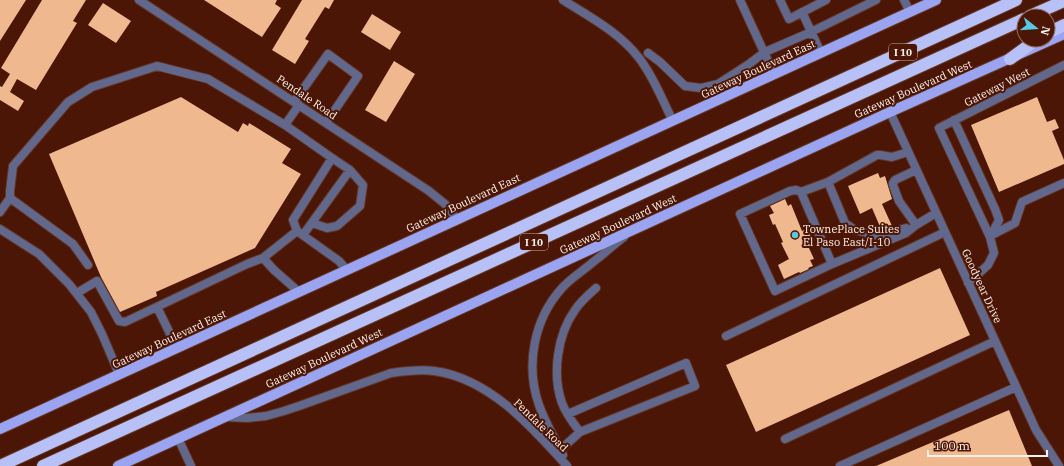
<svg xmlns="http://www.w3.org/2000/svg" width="1064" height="466" font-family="'IBM Plex Serif',serif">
<rect width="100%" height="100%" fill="#4b1605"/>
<path fill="#efb88f" d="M0 0H26L0 41Z
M42 0H86L73 21 77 23 36 90 17 79 10 92 24 101 18 111 0 100V86L2 87 10 74 1 68Z
M204 0H277L275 4 281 8 262 37Z
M302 0H334L329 9 325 7 305 39 309 41 295 64 272 50Z
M103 3 131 21 116 43 88 25Z
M372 14 401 32 390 50 361 32Z
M394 61 415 74 386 122 365 110Z
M181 97 238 132 243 123 248 126 249 123 291 149 282 163 301 174 255 248 156 292 157 296 120 312 101 277 49 154Z
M1037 97 1047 122 1055 119 1059 128 1052 131 1064 160V164L999 192 971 125Z
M878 173 880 178 885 176 892 199 882 204 892 226 881 229 872 208 860 214 848 186Z
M785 199 788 206 791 204 802 231 807 229 812 239 810 240 812 244 808 246 814 259 810 260 813 266 808 268 809 269 800 273 799 272 784 279 778 265 789 259 781 243 783 242 775 224 773 225 769 215 774 213 770 206Z
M940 268 970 335 756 432 726 365Z
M1009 410 1032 466H876Z"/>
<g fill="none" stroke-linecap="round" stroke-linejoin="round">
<defs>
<path id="minor" d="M139 0 429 191 445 204 457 219
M563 0C590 17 620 33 639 58 654 77 662 100 673 121
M740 0 774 74
M780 0 789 19 826 0
M904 0 910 12
M802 12 821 53
M648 53 660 62 685 86 701 88 718 84 749 64 765 52 811 32 876 0
M294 102 328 54 358 76 326 123
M890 112 1036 430 1059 466
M954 120 995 209 999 220 990 237
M285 125 332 158 293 220 297 231 339 261 347 270
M828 182 801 192 832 264 906 233 916 225 936 213
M801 192 796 190 790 191 740 214 775 291 832 264
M10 198 73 244 88 265
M0 212 10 198V191L13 166 68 102 92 87 157 66 208 79 285 125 299 105
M312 223 327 228 337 226 360 206 363 185 350 170 332 158
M916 225 899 201 893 185V183L895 180 916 170
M906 228 880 235H874L855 230 845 223 828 182 877 155H880L892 157 908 152
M0 229 39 254 69 284 91 312 102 334 119 374
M303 235 350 170
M990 236 1015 223 1022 202 1064 183
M263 258 274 270 299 292
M968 283 988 265 994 253 990 237 939 128 1064 65
M77 293 97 281 119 321 125 322 247 264 263 258 297 231
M157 307 177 348
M726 336 945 232
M226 417 247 418 266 416 284 411 299 406 391 373C405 371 420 369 434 371 489 378 532 427 567 466
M580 432C573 423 566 414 562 403 552 375 557 335 575 310 580 302 588 295 596 288
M178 438 191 466
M785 439 995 341
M560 450 580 432 695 386 686 363 568 414
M563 455C555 439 545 422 539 405 525 365 534 319 562 288 571 278 583 271 593 262 604 254 613 245 624 237
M840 466 1016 387"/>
<path id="major" d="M0 429 936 0
M118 466 890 112 1064 34"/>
<path id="highway" d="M1030 16 1064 1
M1048 33 1064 25
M1010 59 1036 40
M0 466 1016 0
M43 466 1024 19"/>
</defs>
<use href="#minor" stroke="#643525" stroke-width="10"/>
<use href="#major" stroke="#643525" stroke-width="12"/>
<use href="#highway" stroke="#643525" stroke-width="14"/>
<use href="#minor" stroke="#62688c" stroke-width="8"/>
<use href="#major" stroke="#9aa4f0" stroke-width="10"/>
<use href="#highway" stroke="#b8c1f7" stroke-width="12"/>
</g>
<circle fill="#59c8e5" stroke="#4b1605" stroke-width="1.5" cx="795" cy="235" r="4"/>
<g text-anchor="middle" stroke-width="4" stroke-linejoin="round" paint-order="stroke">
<g fill="#4b1605" stroke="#c8afa6" stroke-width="1">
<rect x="889" y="44" width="28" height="16" rx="3"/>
<rect x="520" y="234" width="28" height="16" rx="3"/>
</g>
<g font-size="10" font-weight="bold" fill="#fef0eb">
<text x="903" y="56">I 10</text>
<text x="534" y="246">I 10</text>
</g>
<g font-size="11" fill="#fef0eb" stroke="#4b1605">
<text transform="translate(758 69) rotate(-25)" y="4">Gateway Boulevard East</text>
<text transform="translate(997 87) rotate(-27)" y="4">Gateway West</text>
<text transform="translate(913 89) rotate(-24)" y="4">Gateway Boulevard West</text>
<text transform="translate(307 97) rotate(34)" y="4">Pendale Road</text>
<text transform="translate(463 203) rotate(-25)" y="4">Gateway Boulevard East</text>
<text transform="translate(618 224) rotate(-25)" y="4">Gateway Boulevard West</text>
<text transform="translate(982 286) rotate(65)" y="4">Goodyear Drive</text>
<text transform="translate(169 339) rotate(-25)" y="4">Gateway Boulevard East</text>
<text transform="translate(324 358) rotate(-25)" y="4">Gateway Boulevard West</text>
<text transform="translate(541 425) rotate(44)" y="4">Pendale Road</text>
</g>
<g font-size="11" fill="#fef0eb" stroke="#4b1605" text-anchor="start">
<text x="803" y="233">TownePlace Suites<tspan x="803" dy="13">El Paso East/I-10</tspan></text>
</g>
</g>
<g transform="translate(1036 28) rotate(107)"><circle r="19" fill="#4b1605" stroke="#936d61"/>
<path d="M0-3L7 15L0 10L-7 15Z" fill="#59c8e5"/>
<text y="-6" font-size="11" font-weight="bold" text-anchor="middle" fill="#fef0eb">N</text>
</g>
<path d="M928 450v6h119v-6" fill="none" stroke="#fef0eb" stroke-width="2"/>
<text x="934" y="450" font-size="12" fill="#fef0eb" stroke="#4b1605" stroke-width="3" paint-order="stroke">100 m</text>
</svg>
